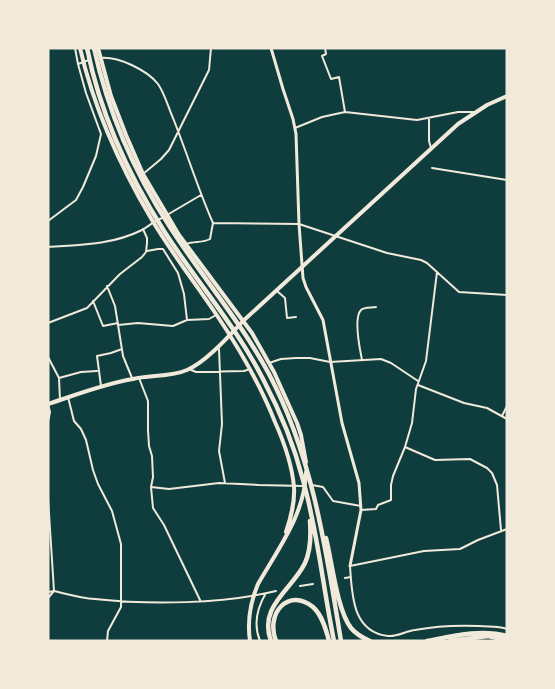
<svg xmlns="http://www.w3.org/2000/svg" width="555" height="689" font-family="Manrope,sans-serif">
<rect width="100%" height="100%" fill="#0f3d3e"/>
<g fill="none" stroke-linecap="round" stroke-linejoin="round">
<path stroke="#f1e9da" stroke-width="2" d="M75 48 78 64
M325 48 326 54 322 56 331 79 339 77 345 112
M100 58C118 56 147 70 158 84 165 94 168 107 173 118 187 153 198 189 213 223L299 224 387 253 421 260 427 263 459 292 507 295
M429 118V141L431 148
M295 128 322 117 345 112 417 120 458 112H475
M432 168 507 180
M143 174 161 159 169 150 209 70 211 48
M167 215 201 195
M48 221 76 200 83 187 96 156 101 134 86 93 78 64 89 60
M186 244C194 241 203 243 210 239L213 223
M48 247C80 245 112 245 142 230 149 226 154 221 162 218
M147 251 158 249H163L178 273 184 294 187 320
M107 286 115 306 123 356 132 378
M277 291 285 298 287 318 296 317
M93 301 103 326 118 323
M48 323 87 308 120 274 142 257 146 252 147 243V238L143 229
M118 325 138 323 173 326 187 320 209 319 216 315
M219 349 222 424 219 451 225 483
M48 357 59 378 60 400
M362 360C360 350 353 318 361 310 364 307 372 308 376 307
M269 363 281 359 296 358H310L330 362 381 359 391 363 418 381
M189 369 196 372 244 371 250 369
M59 378 81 372 97 371
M139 378 148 401V430L149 446 152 456 153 477 151 487 153 508 164 525 200 600
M418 385 464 403 487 408 507 419
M101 386 97 356 111 353 122 349
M68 397 74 421 81 429 86 440 93 470 98 484 112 511 121 544V607L108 631 107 641
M502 416 507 406
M48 422 50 412 48 404
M405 447 435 460 470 459 487 468 492 473 497 485 501 530
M312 485 323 487 333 501 361 506
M151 487 169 489 219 483 259 485 303 486
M48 498 54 591 48 598
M361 510 376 509 378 505 391 500V485L393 476 405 447 412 423 416 389 426 361 437 272
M507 529 478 540 460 549 424 551 350 566C352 594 352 632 388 636 397 637 406 631 415 630 436 626 457 625 479 626 489 627 498 626 507 629
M345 578 351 577
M300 586 313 584
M48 592 54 591C67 594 81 598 95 599 151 605 222 604 276 591
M260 641C253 624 257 608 266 593"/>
<path stroke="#f1e9da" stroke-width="3" d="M271 48 283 89 293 119 296 134 299 224 303 278 306 287 323 320 342 423 359 483 361 510 350 566"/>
<path stroke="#f1e9da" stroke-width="4" d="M48 404C76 395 103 384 133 379 150 375 171 377 187 370 206 362 229 336 243 321L458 124 487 105 507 96"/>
<path stroke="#f1e9da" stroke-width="4" d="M80 48C94 109 120 166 152 220 171 252 195 283 216 314 239 348 260 384 275 422 284 442 292 465 294 487 295 503 291 517 286 532
M98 48 111 96 126 135 143 174 179 235 252 333 274 372 297 423 301 435 306 462
M250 641C247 621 250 603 258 584 278 549 305 514 306 472"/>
<path stroke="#f1e9da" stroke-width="4.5" d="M87 48C100 113 129 176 164 231 196 281 236 326 263 379 280 411 294 445 303 480 318 533 323 588 334 641
M94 48C108 112 134 172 170 227 202 277 241 322 269 374 313 457 326 550 341 641
M326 538C332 562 337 610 351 628 356 634 363 638 370 641
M271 641C258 606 292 590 305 563 311 550 311 535 310 521
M276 641C265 613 289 587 313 607 322 615 326 629 329 641
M427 641C453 636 481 629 507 636
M450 641 488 636 507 640"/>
</g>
<rect width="555" height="689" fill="none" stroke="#f1e9da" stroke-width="99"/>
</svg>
